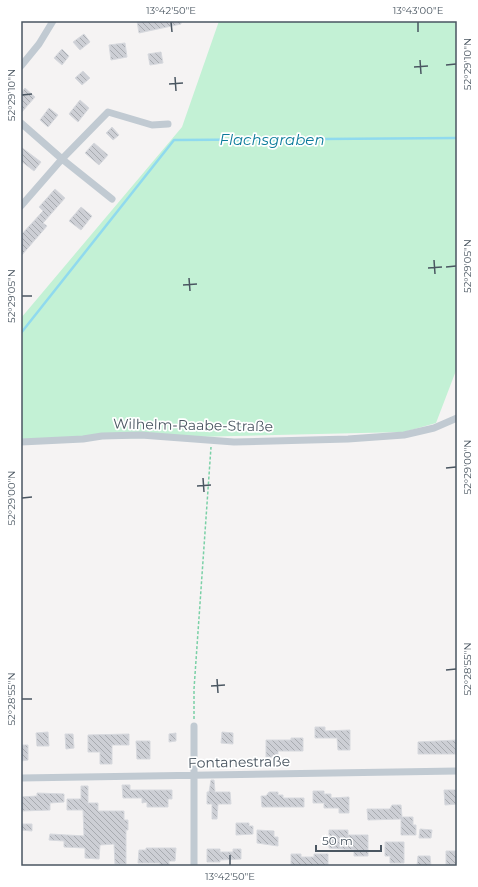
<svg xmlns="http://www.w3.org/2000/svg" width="478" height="887" font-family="Montserrat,sans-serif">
<defs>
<pattern id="building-back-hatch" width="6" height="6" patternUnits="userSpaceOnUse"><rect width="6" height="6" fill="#cdcfd5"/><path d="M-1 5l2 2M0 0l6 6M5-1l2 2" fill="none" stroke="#a8abb0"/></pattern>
</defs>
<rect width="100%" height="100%" fill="#f5f3f3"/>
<path fill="#c3f1d5" d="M219 21H457V368L436 423 404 432 21 441V318L182 127Z"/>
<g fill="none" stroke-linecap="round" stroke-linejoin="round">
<path stroke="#90daee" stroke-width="2.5" d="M21 333 174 140 457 138"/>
</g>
<path fill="url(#building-back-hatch)" stroke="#d7d9de" d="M137 21H181V24L139 33Z
M84 34 90 42 80 50 73 42Z
M125 43 127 57 111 60 109 45Z
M62 49 69 56 62 65 54 58Z
M161 52 163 63 150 65 148 54Z
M83 71 90 78 82 85 75 78Z
M25 88 35 97 21 113V93Z
M80 100 89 108 78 122 69 114Z
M49 108 58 115 48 127 40 120Z
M112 127 119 135 113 140 106 133Z
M94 143 108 155 99 165 85 153Z
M21 147 41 162 34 171 21 161Z
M55 189 65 198 43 223 47 226 21 256V235L43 211 39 207Z
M81 207 92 216 81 230 69 221Z
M315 727H325V731L350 730V750H338L337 738H315Z
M48 732 49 746H37L36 733Z
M222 732 233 733V744L221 743Z
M176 733V741L169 742V734Z
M65 734H73L74 748 66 749Z
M129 734V745H112V764H100V752H88V735Z
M291 738H303V751H278V757H266V740H291Z
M457 740V754H418V742Z
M136 741H150V759H137Z
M21 745H28V760L21 761Z
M211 780H214L215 792H230L231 804H218L217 819H212V804H207V792H209Z
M122 785H130V790H172V799H168V807H147V802L142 803V798H123Z
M81 786H88V803H98V811H124V820H128V830H126V864H115L114 844 100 845 99 859 85 858V848L64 847V841L49 840 50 834 84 836 83 810H67V799H81Z
M444 790H456L457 804 445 805Z
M313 791H324V794H331V798L349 797V813H339V808H324V803H313Z
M269 792H278V795H283V798H304V807H262L261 796H266Z
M37 793 64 794V802L50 803V810L21 811V797L37 796Z
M392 805H401L402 817H413V825H416V835H401V819L368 820 367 809H390Z
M236 823H249V826H253V834L236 835Z
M21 824H32V831L21 830Z
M420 829 432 830 431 838H419Z
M257 830 274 831V837H278V846L257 843Z
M329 830H348V835H368V856H354V850L329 848Z
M385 842H404V863H390V856H385Z
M146 848H176L175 861H169V866H160V863H138L139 850H146Z
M207 849H220V852H233V849H241V859L220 860V862H207Z
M446 851H457V864L446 865Z
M291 854H301V857H314V854H328V866H291Z
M418 856H430L431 866H417Z"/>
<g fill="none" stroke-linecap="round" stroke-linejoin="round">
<path stroke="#7ad0a6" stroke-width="1.5" stroke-dasharray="3 2" stroke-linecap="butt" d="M194 719V689L211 447"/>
<path stroke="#c1cad2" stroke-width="7" d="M21 66 39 44 53 21
M21 123 62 159 112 199
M21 206 62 159 108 112 152 125 168 124
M21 442 83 439 102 436 141 435 234 442 348 439 404 435 434 428 457 418
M21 778 457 771
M194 866V726"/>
</g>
<path fill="none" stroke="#4a5661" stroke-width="1.5" d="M171 22 172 32M418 22V32M420 60 421 74M446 65 456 64M414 67 428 66M175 77 176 91M169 84 183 83M22 95 32 94M434 260 435 274M446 267 456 266M428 268 442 267M189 278 190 291M183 285 197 284M22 296H32M446 468 456 467M203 478 204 492M197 486 211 485M22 498 32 497M446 670 456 669M217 679 218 693M211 686 225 685M22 699H32M230 855V865"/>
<g text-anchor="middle" stroke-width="3.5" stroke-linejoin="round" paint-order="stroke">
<g font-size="14" fill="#4a5661" stroke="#fff">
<text transform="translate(193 425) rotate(1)" y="5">Wilhelm-Raabe-Straße</text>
<text transform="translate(239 762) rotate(-1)" y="5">Fontanestraße</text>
</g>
<g font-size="15" font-style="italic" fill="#0c7c9b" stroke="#fff">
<text x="272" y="145">Flachsgraben</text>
</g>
</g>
<rect width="478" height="887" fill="none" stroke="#ffffff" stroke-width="44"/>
<path d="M316 845v6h65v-6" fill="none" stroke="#4a5661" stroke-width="2"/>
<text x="322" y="845" font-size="12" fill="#4a5661" stroke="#ffffff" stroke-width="3" paint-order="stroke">50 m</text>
<rect x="22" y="22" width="434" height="843" fill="none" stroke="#4a5661" stroke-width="1.5"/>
<g font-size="10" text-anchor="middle" fill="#4a5661">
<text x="171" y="14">13°42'50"E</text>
<text x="418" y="14">13°43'00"E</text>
<text transform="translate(467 64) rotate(-90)" y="4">52°29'10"N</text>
<text transform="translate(11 95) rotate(-90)" y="4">52°29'10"N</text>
<text transform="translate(467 266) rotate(-90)" y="4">52°29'05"N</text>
<text transform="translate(11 296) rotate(-90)" y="4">52°29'05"N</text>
<text transform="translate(467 467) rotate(-90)" y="4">52°29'00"N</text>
<text transform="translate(11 498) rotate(-90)" y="4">52°29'00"N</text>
<text transform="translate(467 669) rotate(-90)" y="4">52°28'55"N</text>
<text transform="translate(11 699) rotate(-90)" y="4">52°28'55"N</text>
<text x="230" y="880">13°42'50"E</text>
</g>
</svg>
